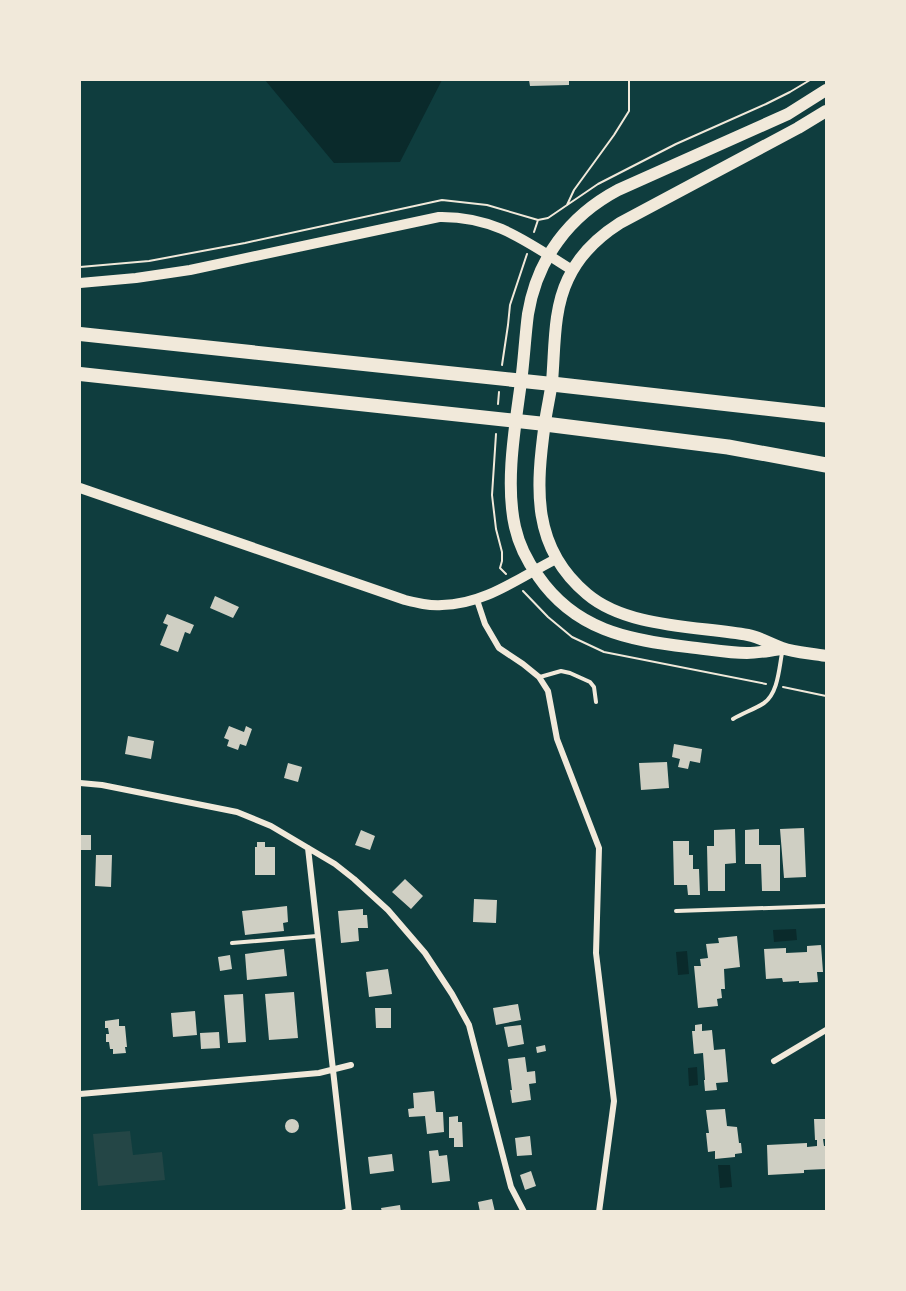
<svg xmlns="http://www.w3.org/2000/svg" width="906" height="1291" font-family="'Times New Roman',serif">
<rect width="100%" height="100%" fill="#0f3d3e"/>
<path fill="#244646" d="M130 1131 133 1155 162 1152 165 1180 98 1186 93 1134Z"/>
<path fill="#0a2a2b" d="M265 80H442L400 162 334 163Z
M796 929 797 940 774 942 773 930Z
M687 951 689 974 678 975 676 952Z
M697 1067 698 1085 689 1086 688 1068Z
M718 1165H730L732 1187 720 1188Z"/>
<path fill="#cfcfc3" d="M529 80H569V85L530 86Z
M215 596 239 607 233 618 210 608Z
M167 614 194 625 190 634 185 632 178 652 160 645 168 625 163 623Z
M229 726 244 732 246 726 252 729 246 746 240 744 238 750 227 746 229 740 224 738Z
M128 736 154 741 151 759 125 754Z
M674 744 702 749 700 763 690 761 688 769 678 767 680 759 672 757Z
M667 762 669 788 641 790 639 763Z
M288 763 302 767 298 782 284 778Z
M804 828 806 877 784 878 780 829Z
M735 829 736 863 725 864V891H708L707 846H714V830Z
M759 829V845H780V891H762L761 864H745V830Z
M361 830 375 836 370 850 355 845Z
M80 835H91V850H80Z
M673 841H689V855H693V869H699L700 895H688L687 885H674Z
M257 842H265V847H275V875H255V847H257Z
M96 855H112L111 887 95 886Z
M405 879 423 896 411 909 392 892Z
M474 899 497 900 496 923 473 922Z
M287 906 288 922 283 923 284 931 245 935 242 911Z
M363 909V915H367L368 928H358L359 941 341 943 338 911Z
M737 936 740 967 724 969 725 989H721L722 998 717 999 718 1006 698 1008 694 966H701L700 959 708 958 706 944 719 943 718 938Z
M821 945 823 972H817L818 982 799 983V981L783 982 782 978 766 979 764 949 786 948V953L807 952V946Z
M284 949 287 976 247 980 245 954Z
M230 955 232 969 220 971 218 957Z
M388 969 392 994 369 997 366 972Z
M294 992 298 1038 269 1040 265 994Z
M243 994 246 1042 228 1043 224 995Z
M518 1004 521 1020 496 1025 493 1008Z
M375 1008H391V1028H376Z
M195 1011 197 1035 173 1037 171 1013Z
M119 1019V1026H125L127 1047H125L126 1053 113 1054V1049H110L109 1042H106V1034H109L108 1028H105V1021Z
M702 1024V1031L712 1030 714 1050 725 1049 728 1082 716 1083 717 1090 705 1091 704 1080H705L703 1053 694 1054 692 1031H695V1025Z
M521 1025 524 1044 508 1047 504 1027Z
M219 1032 220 1048 201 1049 200 1033Z
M545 1045 546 1051 537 1053 536 1047Z
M525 1057 527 1072 535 1071 536 1083 529 1084 531 1100 512 1103 510 1090H512L508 1059Z
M434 1091 436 1112H443L444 1132 427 1134 425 1116 409 1117 408 1109 414 1108 413 1093Z
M725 1109 727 1126 737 1127 739 1143H741L742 1153 735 1154V1157L715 1159V1151L708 1152 706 1133H709L706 1110Z
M458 1116V1122H462L463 1147H454V1138H449V1117Z
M814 1119H826V1139H823L824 1146H826V1169L804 1170V1173L768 1175 767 1145 807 1143V1147L817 1146V1140H815Z
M285 1126a7 7 0 1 1 14 0a7 7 0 1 1-14 0Z
M530 1136 532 1155 517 1156 515 1138Z
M438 1150 439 1156 447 1155 450 1181 432 1183 429 1151Z
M392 1154 394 1171 370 1174 368 1157Z
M531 1171 536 1186 525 1190 520 1175Z
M492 1199 495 1212H480L478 1202Z
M400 1205 401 1212H382L381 1208Z"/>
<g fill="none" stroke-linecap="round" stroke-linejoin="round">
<path stroke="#f1e9da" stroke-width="2" d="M567 205 574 190 614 135 629 111V80
M534 232 538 220
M80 267 149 261 245 243 442 200 487 205 538 220 548 218 598 184 676 144 766 104 790 92 810 80
M502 365 508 325 510 305 527 254
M498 404 499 392
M496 434 492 495 496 529 502 552V561L500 568 506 574
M523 591 548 617 572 637 604 652 766 684
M783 687 826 696"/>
<path stroke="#f1e9da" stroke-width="4" d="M540 677 561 671 570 673 590 682 594 687 596 702
M733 719C743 713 755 709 764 703 778 693 779 669 782 653
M676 911 826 906
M232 943 317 936
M342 1212 348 1210"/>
<path stroke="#f1e9da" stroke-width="6" d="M477 600 485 624 499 648 523 664 539 677 548 691 557 739 599 848 596 953 614 1101 599 1212
M80 783 102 785 237 812 271 826 335 864 354 879 388 910 425 953 452 994 469 1025 511 1187 524 1212
M308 848 349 1212
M774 1061 826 1030
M80 1094 319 1073 351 1065"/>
<path stroke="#f1e9da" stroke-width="10" d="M80 283 136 278 190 270 439 217C495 216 527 242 572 270
M80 488 405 600C417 603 429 606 442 605 484 605 520 577 556 559"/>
<path stroke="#f1e9da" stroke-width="12" d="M826 111 798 128 620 223C598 237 579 255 568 279 553 310 555 348 552 382 550 395 547 409 545 422 536 488 531 547 587 594 627 628 697 626 748 635 760 637 770 644 782 648 796 653 812 653 826 656
M783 649C772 650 759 653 747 653 728 653 708 649 688 647 628 640 575 630 538 576 527 561 519 545 515 527 505 483 515 427 521 382 524 360 525 337 528 314 537 259 569 216 618 190L788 114 826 90"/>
<path stroke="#f1e9da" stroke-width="14" d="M80 334 552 384
M80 374 545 424"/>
<path stroke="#f1e9da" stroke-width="15" d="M552 384 826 415
M545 424 728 447 826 465"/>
</g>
<rect width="906" height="1291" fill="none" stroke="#f1e9da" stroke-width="162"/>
</svg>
